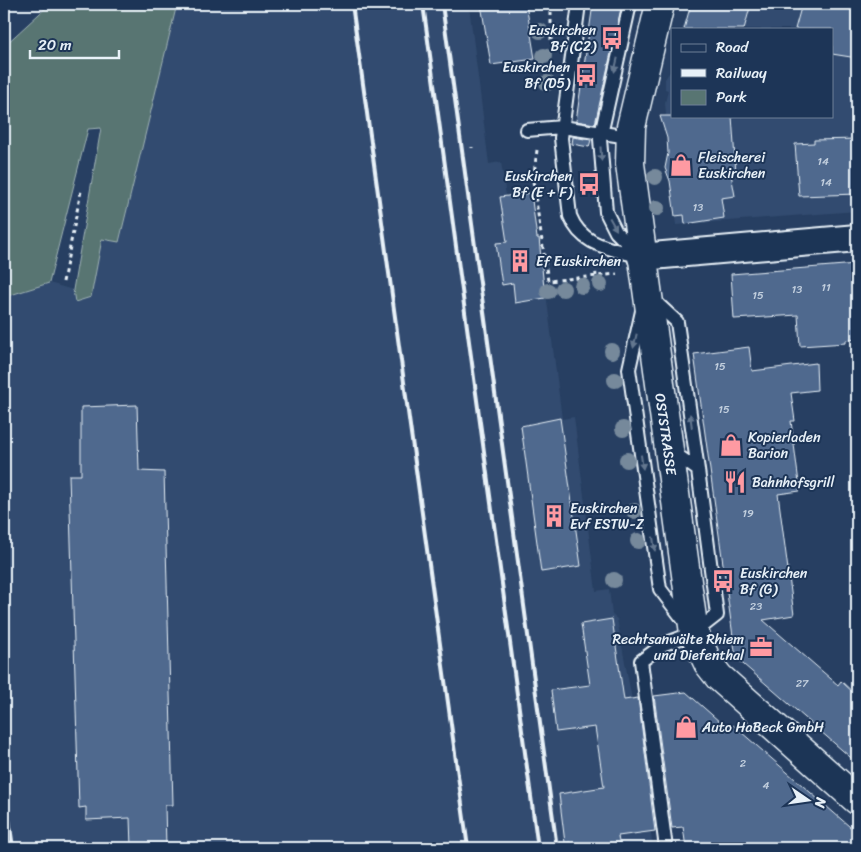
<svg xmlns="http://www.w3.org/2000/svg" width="861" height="852" font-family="Sriracha,sans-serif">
<rect width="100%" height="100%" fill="#273f62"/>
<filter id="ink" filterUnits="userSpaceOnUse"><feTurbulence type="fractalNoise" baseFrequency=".02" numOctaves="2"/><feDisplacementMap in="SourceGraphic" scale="10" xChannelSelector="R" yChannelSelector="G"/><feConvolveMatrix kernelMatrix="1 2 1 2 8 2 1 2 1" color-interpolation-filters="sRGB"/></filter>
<g filter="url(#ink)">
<path fill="#334c6f" d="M177 4H484L469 6 489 164 501 162 506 196 531 193 537 238H539L562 419 574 417 596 591 609 589 612 615 617 619 632 700 653 848H4V297L49 283 73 290 75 302 91 297 102 239 119 242Z
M691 4H857V211L676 225 670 177 665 168 668 159 667 133 663 123 666 114 665 103 668 90 665 89V79L672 69V116H832V29H682Z"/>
<path fill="#587572" stroke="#a0b3b5" d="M50 4H177L119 242 102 239 91 297 75 302 73 290 101 128 88 129 49 283 4 297V46Z"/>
<path fill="#4f698e" stroke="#e8f1f8" d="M481 4H526L535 59 491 65Z
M593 4H622L595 124 576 121Z
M691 4H751L744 29H684Z
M802 4H857V58L832 54V29H795Z
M660 116H732L736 174H731L735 196 721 198 724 218 685 224 684 215 675 216 670 181 665 168 668 153 667 138Z
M573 137 591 140 589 147 572 144Z
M857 139V194L799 196 795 144 814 143V140Z
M531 193 537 238H539L545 298 515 303 513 283 502 285 496 243 507 242 500 197Z
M857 264V315H855L857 339 846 340V343L800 346 798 315 734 319 731 274Z
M749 347 752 371 816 363 817 390 791 393 795 421H791L800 491 778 494 794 615 763 620 838 685 841 681 857 696V763L736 658 694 354Z
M137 405 139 471 164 472 173 805H165L166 848 131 847 130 818 86 820V807L79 808 69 475H81V407Z
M560 418 581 566 541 572 521 426Z
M612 619 624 700 638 698 655 831 618 836 620 848H571L570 842 565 843 559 794 604 787 595 727 556 732 551 690 590 685 581 624Z
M686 692 729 730 733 725 857 833V848H686L683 827 672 828 654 696Z"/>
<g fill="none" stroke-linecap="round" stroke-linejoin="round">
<defs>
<path id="lane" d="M579 4 561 138 570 216C582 247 612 248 641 257
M630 4 600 139 606 212 616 232 638 254
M527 130 562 127 629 137
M651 298 677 322 698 470
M642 311 629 369 660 589 686 623
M666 848 641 661 664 644 694 633 717 615 698 470 671 451"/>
<path id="street" d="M641 257 857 238"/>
<path id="secondary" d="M660 4 631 127 630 164 694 633 708 663 719 677 857 800"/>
</defs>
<use href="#lane" stroke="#e8f1f8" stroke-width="16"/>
<use href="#street" stroke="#e8f1f8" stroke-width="30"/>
<use href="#secondary" stroke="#e8f1f8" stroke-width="31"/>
<path stroke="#e8f1f8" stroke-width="3" stroke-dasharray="4 4" stroke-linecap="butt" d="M449 5 457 4
M551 40V4
M472 147V148
M537 150 533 181 548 281 617 274
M595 265 596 276
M63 282 81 191"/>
<use href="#lane" stroke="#1d3557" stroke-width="12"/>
<use href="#street" stroke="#1d3557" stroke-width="26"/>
<use href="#secondary" stroke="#1d3557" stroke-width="28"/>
<path stroke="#e8f1f8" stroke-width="4" d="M352 4 468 848
M423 4 538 848
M442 4 557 848
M4 784 13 848"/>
</g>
<g fill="#76899b">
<circle cx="540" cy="31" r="8"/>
<circle cx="544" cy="56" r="8"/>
<circle cx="547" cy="83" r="8"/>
<circle cx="655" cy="177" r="8"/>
<circle cx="657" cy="208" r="8"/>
<circle cx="600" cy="284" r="8"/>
<circle cx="582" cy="286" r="8"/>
<circle cx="563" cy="289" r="8"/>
<circle cx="548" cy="291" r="8"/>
<circle cx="612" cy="351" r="8"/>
<circle cx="615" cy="380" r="8"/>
<circle cx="623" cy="429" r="8"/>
<circle cx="627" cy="460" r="8"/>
<circle cx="634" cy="511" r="8"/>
<circle cx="638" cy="541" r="8"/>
<circle cx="614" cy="580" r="8"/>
</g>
<defs><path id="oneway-solid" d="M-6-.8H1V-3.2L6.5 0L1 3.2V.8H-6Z" transform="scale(1.25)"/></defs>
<g fill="#64778f">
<use href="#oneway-solid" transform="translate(616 65) rotate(103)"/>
<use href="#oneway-solid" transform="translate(601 154) rotate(86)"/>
<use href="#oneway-solid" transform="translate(613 224) rotate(61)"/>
<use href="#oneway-solid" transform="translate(635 341) rotate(103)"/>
<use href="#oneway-solid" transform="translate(691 421) rotate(-98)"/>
<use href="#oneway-solid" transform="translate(642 462) rotate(82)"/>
<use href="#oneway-solid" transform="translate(654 544) rotate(82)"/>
</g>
</g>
<defs>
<symbol id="bus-bare" viewBox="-9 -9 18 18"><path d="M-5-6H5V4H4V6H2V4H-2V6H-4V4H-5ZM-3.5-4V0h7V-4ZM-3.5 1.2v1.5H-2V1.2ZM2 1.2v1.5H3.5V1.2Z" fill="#ff9aa2" stroke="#1d3557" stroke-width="2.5" paint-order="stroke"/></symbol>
<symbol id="shop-bare" viewBox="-9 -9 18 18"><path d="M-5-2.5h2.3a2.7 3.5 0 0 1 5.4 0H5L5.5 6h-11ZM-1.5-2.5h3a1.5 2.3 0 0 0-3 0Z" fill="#ff9aa2" stroke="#1d3557" stroke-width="2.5" paint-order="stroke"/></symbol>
<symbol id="building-bare" viewBox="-9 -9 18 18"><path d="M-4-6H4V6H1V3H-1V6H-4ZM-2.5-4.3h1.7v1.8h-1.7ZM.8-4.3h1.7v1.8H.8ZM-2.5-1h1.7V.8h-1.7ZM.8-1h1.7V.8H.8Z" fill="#ff9aa2" stroke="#1d3557" stroke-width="2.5" paint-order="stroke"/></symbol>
<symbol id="restaurant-bare" viewBox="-9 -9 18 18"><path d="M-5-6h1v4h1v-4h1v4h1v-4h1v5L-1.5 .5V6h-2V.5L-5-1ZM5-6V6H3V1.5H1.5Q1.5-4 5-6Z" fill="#ff9aa2" stroke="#1d3557" stroke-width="2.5" paint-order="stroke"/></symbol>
<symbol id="office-bare" viewBox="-9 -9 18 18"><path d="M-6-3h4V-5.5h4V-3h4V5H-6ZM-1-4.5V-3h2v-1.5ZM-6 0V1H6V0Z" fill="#ff9aa2" stroke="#1d3557" stroke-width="2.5" paint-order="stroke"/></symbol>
</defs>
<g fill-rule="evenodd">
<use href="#bus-bare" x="596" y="22" width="32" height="32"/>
<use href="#bus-bare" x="570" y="59" width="32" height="32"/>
<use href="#shop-bare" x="665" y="149" width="32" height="32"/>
<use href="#bus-bare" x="573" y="168" width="32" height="32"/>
<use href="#building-bare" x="504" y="245" width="32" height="32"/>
<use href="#shop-bare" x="715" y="429" width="32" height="32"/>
<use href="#restaurant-bare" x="719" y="466" width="32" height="32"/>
<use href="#building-bare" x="538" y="500" width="32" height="32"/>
<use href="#bus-bare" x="707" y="565" width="32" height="32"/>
<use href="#office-bare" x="745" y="631" width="32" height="32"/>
<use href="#shop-bare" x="670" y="711" width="32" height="32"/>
</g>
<g text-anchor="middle" stroke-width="4" stroke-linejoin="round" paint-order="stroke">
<g font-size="11" fill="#c2cfde">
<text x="823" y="165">14</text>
<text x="826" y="186">14</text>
<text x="698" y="211">13</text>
<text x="826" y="291">11</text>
<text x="797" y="293">13</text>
<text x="758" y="299">15</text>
<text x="720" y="370">15</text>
<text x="724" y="413">15</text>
<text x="748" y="517">19</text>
<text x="756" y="610">23</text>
<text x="802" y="687">27</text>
<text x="743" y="767">2</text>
<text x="766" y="789">4</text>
</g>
<g font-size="14" fill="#e8f1f8" stroke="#1d3557" text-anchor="start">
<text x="596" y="35" text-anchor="end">Euskirchen<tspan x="596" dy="16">Bf (C2)</tspan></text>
<text x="570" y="72" text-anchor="end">Euskirchen<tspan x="570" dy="16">Bf (D5)</tspan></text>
<text x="698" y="162">Fleischerei<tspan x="698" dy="16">Euskirchen</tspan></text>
<text x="572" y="181" text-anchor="end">Euskirchen<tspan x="572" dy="16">Bf (E + F)</tspan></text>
<text x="536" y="266">Ef Euskirchen</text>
<text x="748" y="442">Kopierladen<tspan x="748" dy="16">Barion</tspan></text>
<text x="752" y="487">Bahnhofsgrill</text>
<text x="570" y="513">Euskirchen<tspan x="570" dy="16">Evf ESTW-Z</tspan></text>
<text x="740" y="578">Euskirchen<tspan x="740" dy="16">Bf (G)</tspan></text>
<text x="744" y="644" text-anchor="end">Rechtsanwälte Rhiem<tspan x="744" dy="16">und Diefenthal</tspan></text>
<text x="702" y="732">Auto HaBeck GmbH</text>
</g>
<g font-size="14" fill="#e8f1f8" stroke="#1d3557">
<text transform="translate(666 434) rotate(82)" y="5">OSTSTRASSE</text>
</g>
</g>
<rect width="861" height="852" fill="none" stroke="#1d3557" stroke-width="20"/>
<rect x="10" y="10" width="841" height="832" fill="none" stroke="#e8f1f8" stroke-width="2" filter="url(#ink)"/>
<rect x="671" y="28" width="162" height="90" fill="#1d3557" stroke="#6e8097"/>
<rect x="681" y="44" width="25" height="8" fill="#1d3557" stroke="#6e8097"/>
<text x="716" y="52" font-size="15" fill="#e8f1f8">Road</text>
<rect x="681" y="69" width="25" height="8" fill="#e8f1f8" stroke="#6e8097"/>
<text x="716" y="78" font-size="15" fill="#e8f1f8">Railway</text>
<rect x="681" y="90" width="25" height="15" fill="#587572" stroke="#6e8097"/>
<text x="716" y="102" font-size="15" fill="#e8f1f8">Park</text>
<g transform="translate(808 800) rotate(103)" stroke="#1d3557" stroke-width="4" paint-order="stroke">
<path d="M0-4L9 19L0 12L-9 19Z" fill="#e8f1f8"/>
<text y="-8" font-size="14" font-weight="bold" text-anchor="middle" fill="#e8f1f8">N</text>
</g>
<path d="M30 50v8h89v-8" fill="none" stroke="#e8f1f8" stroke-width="2.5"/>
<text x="38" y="50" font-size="15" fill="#e8f1f8" stroke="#1d3557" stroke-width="4" paint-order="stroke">20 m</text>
</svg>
